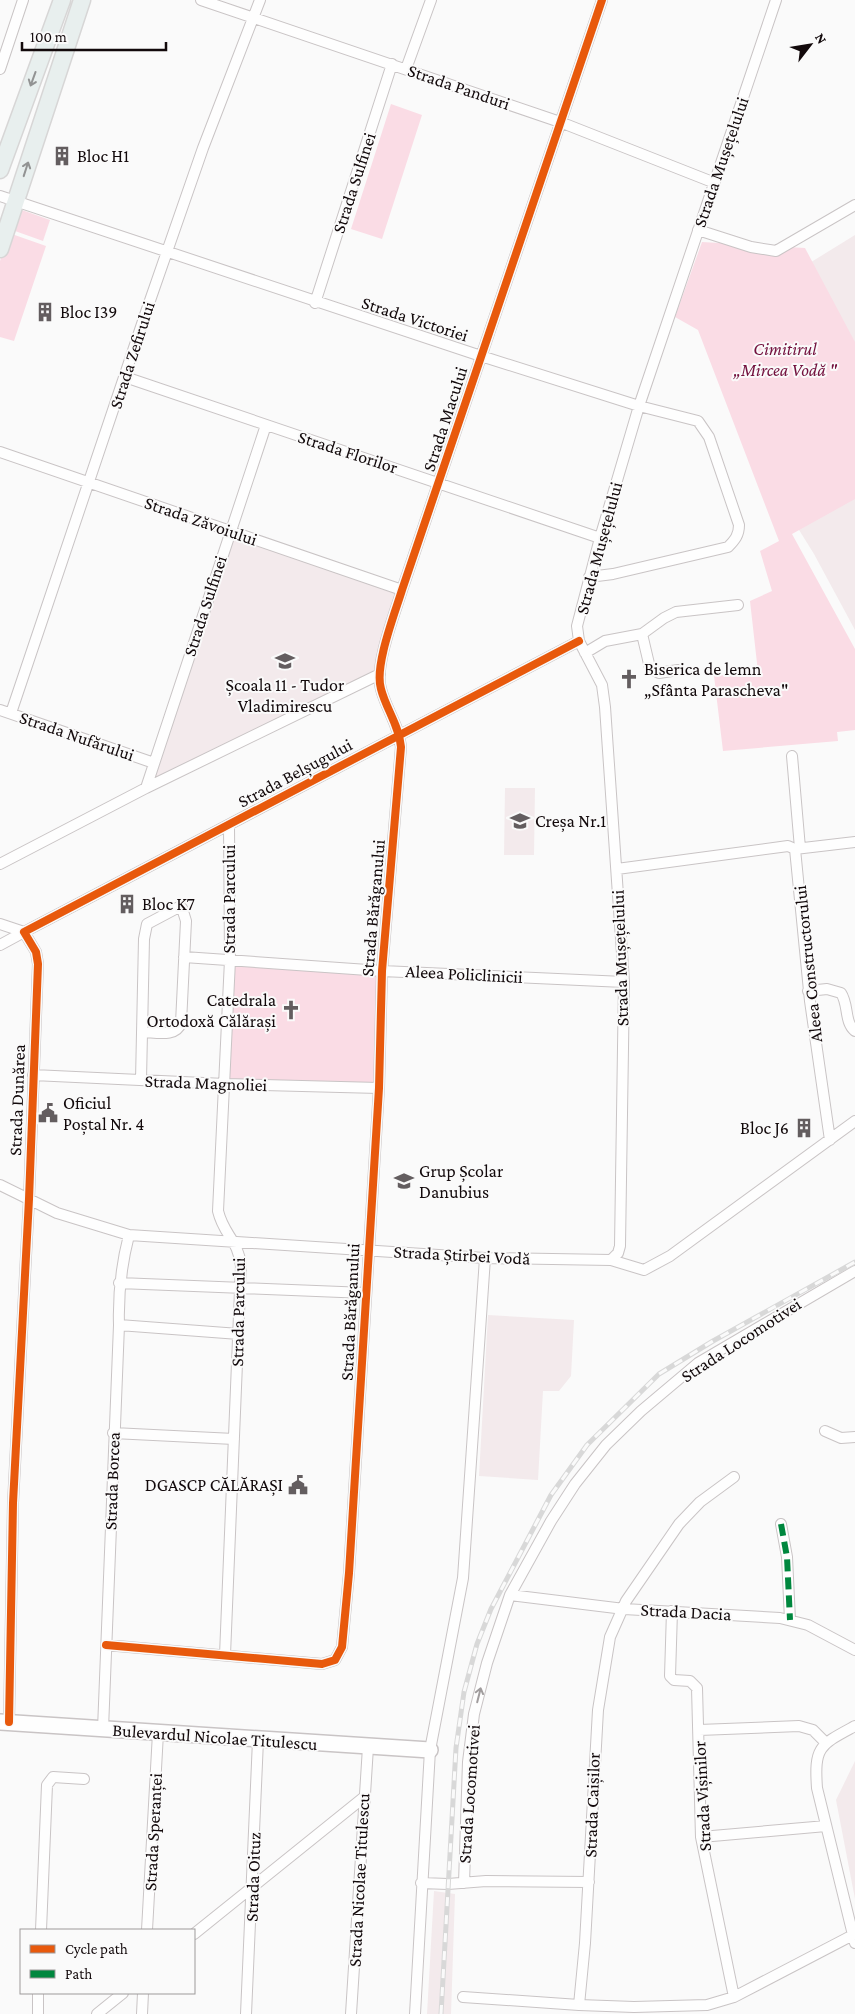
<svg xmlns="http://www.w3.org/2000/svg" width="855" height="2014" font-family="'Crimson Pro',serif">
<rect width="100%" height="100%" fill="#fafafa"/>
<path fill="#f3eaec" d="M855 235V630L814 554 786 509 795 272Z
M230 531 402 590 380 674 146 788Z
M505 788H535L534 855H504Z
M488 1315 574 1320 571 1376 559 1391H543L538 1480 479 1476Z
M855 1761V1899L836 1800Z
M434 1891 455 1894 451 2014H427Z"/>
<path fill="#fadce5" d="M391 104 422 115 382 239 351 229Z
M22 210 50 220 43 241 15 231Z
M9 233 46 246 14 341 0 337V261Z
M702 242 805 248 855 342V499L792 534 855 649V730L837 732 838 741 723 751 714 676 758 672 750 601 772 591 760 551 779 541 698 330 675 317Z
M230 960 382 971 379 1088 225 1084Z"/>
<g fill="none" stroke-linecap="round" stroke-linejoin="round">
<defs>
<path id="minor" d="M201 0 560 122 715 183
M0 69 23 0
M406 69 431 0
M0 196 481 356 639 406 698 421 709 437 739 525C739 535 735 540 728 547L613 574 589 577
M698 230 751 247 776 251 855 205
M315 303 392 64
M125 377 600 538
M0 452 402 590
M642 634 650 668 659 673 678 670
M585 653 605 641 642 634 664 618 676 612 738 605
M0 710 154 763
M11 713 146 312 203 148 260 0
M792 756 800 848
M146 788 266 425
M795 849 810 1001 830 1140
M795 849 855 842
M0 864 146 788 380 674
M617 869 788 846 795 849
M0 924 24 932 0 945
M184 957 382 971 624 982
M808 991 827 989 841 993C849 1005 844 1022 855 1031
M33 1075 225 1084 379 1088
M141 1080 144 939 147 924 179 907 182 908 186 921 181 1023C176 1038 155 1032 142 1032
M0 1185 57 1213 129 1235 485 1258 611 1260 644 1270 670 1256 855 1121
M611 1260 618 1253 620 1246 624 982 605 707 602 685 579 641 577 626 600 538 639 406 776 0
M119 1283 366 1293
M119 1325 239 1334
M825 1431 841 1438 855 1437
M113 1433 234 1439
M781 1524 787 1557 790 1620
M510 1595 624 1609 780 1618 808 1625 855 1650
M672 1611 670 1676 674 1680 690 1681 697 1688 701 1837 734 1997
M106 1645 322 1664 335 1660 342 1647 349 1573 379 1088 382 971 401 747C399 725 386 709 381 689 374 666 395 613 402 590L602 0
M225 1655 241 1266C238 1239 224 1236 218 1211L230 960 229 826
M9 1722 13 1503 29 1199 38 964 36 952 24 932 579 641
M855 1726C820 1745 814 1746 817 1788L855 1943
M103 1729 119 1325C118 1293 121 1266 129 1235
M699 1730 799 1726 813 1730 825 1742
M701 1837 826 1826
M421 1883 448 1884 486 1881 589 1882
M464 1883 468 1762 474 1714 487 1663 510 1595 551 1521 575 1484 606 1445 641 1411 698 1363 855 1271
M41 1930 47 1785 53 1777 84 1779
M147 1930 158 1733
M194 1934 363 1798
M463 1997 579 2005 634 2007 707 2005 734 1997 853 1935
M579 2005 585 1943 598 1710 610 1637 626 1601 679 1524 700 1502 734 1477
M38 2014V1993
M97 2014 123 1993
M142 2014 143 1993
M246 2014 258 1740
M351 2014 368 1747
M415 2014 430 1750 463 1578 485 1258"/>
<path id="secondary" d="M0 1722 430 1750"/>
<path id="primary" d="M0 170 62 0
M0 249 82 0"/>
</defs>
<use href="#minor" stroke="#c9c4c5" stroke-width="12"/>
<use href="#secondary" stroke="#c9c4c5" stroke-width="18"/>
<use href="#primary" stroke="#d7d6d6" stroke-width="19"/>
<use href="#minor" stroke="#fefefe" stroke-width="10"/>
<use href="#secondary" stroke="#fefefe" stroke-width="15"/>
<use href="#primary" stroke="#e8efee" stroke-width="16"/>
<defs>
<path id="rail" d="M441 2014 456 1748 464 1692 477 1644 491 1609 551 1495 587 1445 659 1374 713 1341 855 1262"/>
</defs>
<use href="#rail" stroke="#d8d8d8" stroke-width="5"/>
<use href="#rail" stroke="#fafafa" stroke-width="3" stroke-dasharray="9" stroke-linecap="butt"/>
<path stroke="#00873e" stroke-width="6" stroke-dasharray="12 6" stroke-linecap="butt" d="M781 1524 787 1557 790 1620"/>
<defs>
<path id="cycleway" d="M106 1645 322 1664 335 1660 342 1647 349 1573 379 1088 382 971 401 747C399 725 386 709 381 689 374 666 395 613 402 590L602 0
M9 1722 13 1503 29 1199 38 964 36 952 24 932 579 641"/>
</defs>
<use href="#cycleway" stroke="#fafafa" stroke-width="11"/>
<use href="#cycleway" stroke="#e8590c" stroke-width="8"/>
</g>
<defs><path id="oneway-shaft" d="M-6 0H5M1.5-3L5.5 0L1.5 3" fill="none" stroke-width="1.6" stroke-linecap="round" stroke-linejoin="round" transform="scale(1.25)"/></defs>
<g stroke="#929393">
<use href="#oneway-shaft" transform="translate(33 79) rotate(110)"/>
<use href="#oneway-shaft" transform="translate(26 169) rotate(-72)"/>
</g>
<use stroke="#a09c9d" href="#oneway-shaft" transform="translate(479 1695) rotate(-76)"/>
<defs>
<symbol id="building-bare" viewBox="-9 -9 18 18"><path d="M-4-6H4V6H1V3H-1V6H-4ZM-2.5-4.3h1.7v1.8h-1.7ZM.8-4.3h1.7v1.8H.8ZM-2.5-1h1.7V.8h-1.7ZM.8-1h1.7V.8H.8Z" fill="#635d5f" stroke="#fafafa" stroke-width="2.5" paint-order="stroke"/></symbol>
<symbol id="school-bare" viewBox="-9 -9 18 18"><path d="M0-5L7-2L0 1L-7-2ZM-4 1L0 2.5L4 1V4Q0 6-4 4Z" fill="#635d5f" stroke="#fafafa" stroke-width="2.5" paint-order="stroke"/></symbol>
<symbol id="church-bare" viewBox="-9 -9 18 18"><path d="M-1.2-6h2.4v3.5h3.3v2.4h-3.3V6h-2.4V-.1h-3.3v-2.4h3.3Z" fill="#635d5f" stroke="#fafafa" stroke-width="2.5" paint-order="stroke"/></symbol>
<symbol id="civic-bare" viewBox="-9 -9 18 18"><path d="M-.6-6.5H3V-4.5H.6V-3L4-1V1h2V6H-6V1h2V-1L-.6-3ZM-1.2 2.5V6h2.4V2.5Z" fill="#635d5f" stroke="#fafafa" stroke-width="2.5" paint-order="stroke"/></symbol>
</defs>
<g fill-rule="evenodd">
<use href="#building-bare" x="48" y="142" width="28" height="28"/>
<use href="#building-bare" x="31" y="298" width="28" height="28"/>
<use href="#school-bare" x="271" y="647" width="28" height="28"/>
<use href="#church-bare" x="615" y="665" width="28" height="28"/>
<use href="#school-bare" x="506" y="807" width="28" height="28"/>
<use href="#building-bare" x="113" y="890" width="28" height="28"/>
<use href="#church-bare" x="277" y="996" width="28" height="28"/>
<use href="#civic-bare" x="34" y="1099" width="28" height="28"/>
<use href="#building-bare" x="790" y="1114" width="28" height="28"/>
<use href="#school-bare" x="390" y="1167" width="28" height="28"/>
<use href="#civic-bare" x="284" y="1471" width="28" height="28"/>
</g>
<g text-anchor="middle" stroke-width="4" stroke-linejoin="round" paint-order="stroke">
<g font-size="18" fill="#12090b" stroke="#fafafa">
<text transform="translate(459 87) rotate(19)" y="6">Strada Panduri</text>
<text transform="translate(721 162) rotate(-71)" y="6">Strada Mușețelului</text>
<text transform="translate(354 183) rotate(-72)" y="6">Strada Sulfinei</text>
<text transform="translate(415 319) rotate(18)" y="6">Strada Victoriei</text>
<text transform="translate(132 355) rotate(-72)" y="6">Strada Zefirului</text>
<text transform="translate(445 419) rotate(-72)" y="6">Strada Macului</text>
<text transform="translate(348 452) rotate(18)" y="6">Strada Florilor</text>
<text transform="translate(201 521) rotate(19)" y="6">Strada Zăvoiului</text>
<text transform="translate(599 548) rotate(-75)" y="6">Strada Mușețelului</text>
<text transform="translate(205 606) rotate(-72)" y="6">Strada Sulfinei</text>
<text transform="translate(77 736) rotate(19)" y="6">Strada Nufărului</text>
<text transform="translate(295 773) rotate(-28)" y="6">Strada Belșugului</text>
<text transform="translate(229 899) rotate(-90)" y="6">Strada Parcului</text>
<text transform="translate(373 908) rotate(-85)" y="6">Strada Bărăganului</text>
<text transform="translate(620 958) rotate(-92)" y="6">Strada Mușețelului</text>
<text transform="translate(808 964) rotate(-96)" y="6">Aleea Constructorului</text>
<text transform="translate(464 974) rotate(3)" y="6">Aleea Policlinicii</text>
<text transform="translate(206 1083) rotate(2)" y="6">Strada Magnoliei</text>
<text transform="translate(17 1100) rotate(-88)" y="6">Strada Dunărea</text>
<text transform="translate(462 1255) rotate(3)" y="6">Strada Știrbei Vodă</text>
<text transform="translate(238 1312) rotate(-89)" y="6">Strada Parcului</text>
<text transform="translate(350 1312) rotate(-87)" y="6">Strada Bărăganului</text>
<text transform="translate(741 1340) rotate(-33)" y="6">Strada Locomotivei</text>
<text transform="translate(112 1481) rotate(-88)" y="6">Strada Borcea</text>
<text transform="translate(686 1612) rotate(3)" y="6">Strada Dacia</text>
<text transform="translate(215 1737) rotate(4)" y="6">Bulevardul Nicolae Titulescu</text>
<text transform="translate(469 1794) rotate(-86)" y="6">Strada Locomotivei</text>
<text transform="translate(702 1796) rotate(-93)" y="6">Strada Vișinilor</text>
<text transform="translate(592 1805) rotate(-88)" y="6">Strada Caișilor</text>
<text transform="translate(153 1832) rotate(-87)" y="6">Strada Speranței</text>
<text transform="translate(253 1877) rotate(-88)" y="6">Strada Oituz</text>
<text transform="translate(359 1880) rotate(-87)" y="6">Strada Nicolae Titulescu</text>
</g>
<g font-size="18" fill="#12090b" stroke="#fafafa" text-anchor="start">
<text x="77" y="162">Bloc H1</text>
<text x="60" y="318">Bloc I39</text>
<text x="644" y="675">Biserica de lemn<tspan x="644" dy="21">„Sfânta Parascheva"</tspan></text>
<text x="285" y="691" text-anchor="middle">Școala 11 - Tudor<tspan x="285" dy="21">Vladimirescu</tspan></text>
<text x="535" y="827">Creșa Nr.1</text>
<text x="142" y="910">Bloc K7</text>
<text x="276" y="1006" text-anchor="end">Catedrala<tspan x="276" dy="21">Ortodoxă Călărași</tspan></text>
<text x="63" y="1109">Oficiul<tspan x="63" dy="21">Poștal Nr. 4</tspan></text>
<text x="789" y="1134" text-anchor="end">Bloc J6</text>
<text x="419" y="1177">Grup Școlar<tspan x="419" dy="21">Danubius</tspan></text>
<text x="283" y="1491" text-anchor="end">DGASCP CĂLĂRAȘI</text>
</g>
<g font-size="18" font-style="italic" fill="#72103d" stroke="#fafafa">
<text x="785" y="355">Cimitirul<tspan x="785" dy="21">„Mircea Vodă "</tspan></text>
</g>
</g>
<rect x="20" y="1929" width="175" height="65" fill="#fafafa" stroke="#9d9a9a"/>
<rect x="30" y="1945" width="25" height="8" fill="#e8590c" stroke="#9d9a9a"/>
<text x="65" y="1954" font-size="15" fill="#12090b">Cycle path</text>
<rect x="30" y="1970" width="25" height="8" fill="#00873e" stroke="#9d9a9a"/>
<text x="65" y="1979" font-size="15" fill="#12090b">Path</text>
<g transform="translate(810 45) rotate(59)" stroke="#fafafa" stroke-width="4" paint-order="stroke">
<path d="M0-4L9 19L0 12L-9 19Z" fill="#12090b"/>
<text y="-8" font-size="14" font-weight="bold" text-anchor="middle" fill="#12090b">N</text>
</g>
<path d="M22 42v8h144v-8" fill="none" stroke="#12090b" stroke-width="2.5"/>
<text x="30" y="42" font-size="15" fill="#12090b" stroke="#fafafa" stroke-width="4" paint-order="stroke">100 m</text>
</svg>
